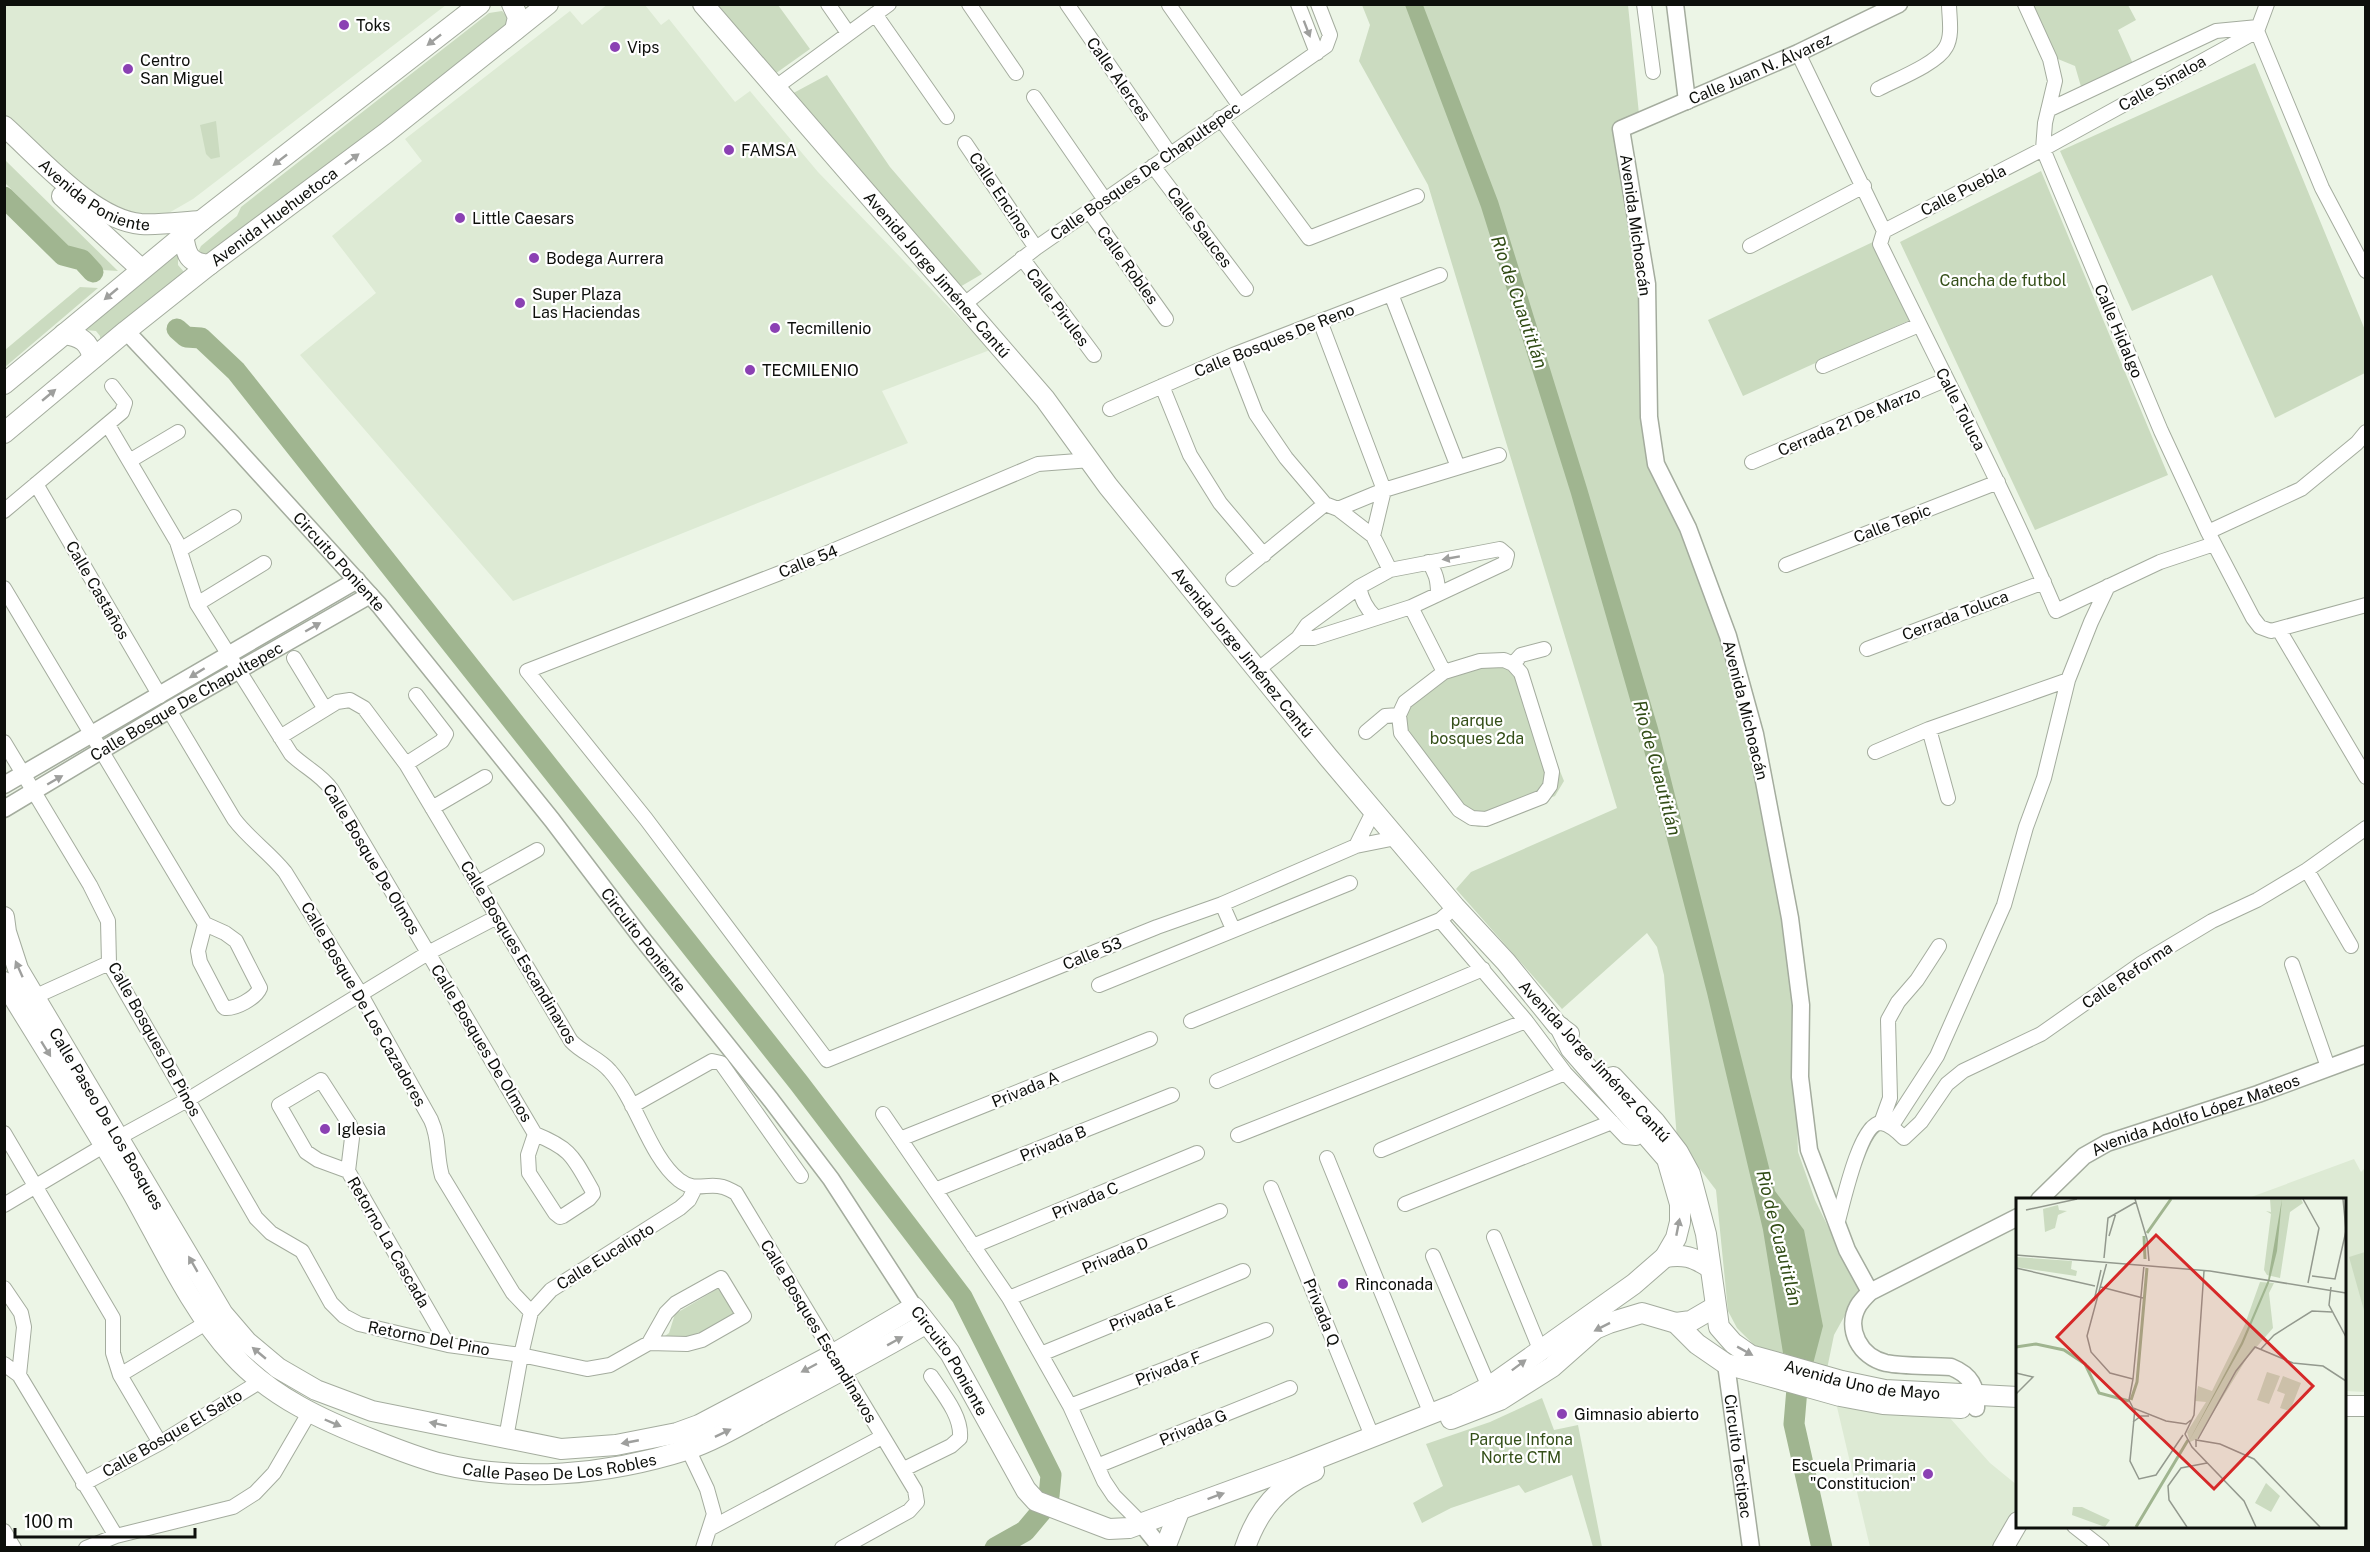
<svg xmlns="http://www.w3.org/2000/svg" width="2370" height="1552" font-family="'Public Sans',sans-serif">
<rect width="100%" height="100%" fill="#ecf5e6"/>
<path fill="#ddead4" d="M608 4 645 5 661 25 669 19 735 102 750 91 818 172 990 350 882 391 908 443 513 601 300 355 376 293 332 236 422 161 405 139 570 11 582 25Z
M4 5H446L193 199 167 214 138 217 95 203 5 117Z
M2354 1159 2361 1172 2365 1168V1392L2345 1391 2344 1200H2243Z
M1837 1407 1949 1417 1990 1463 2017 1485V1513L1997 1547H1870Z"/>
<path fill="#cbdbc0" d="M712 5H778L810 49 772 76Z
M1362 5H1628L1639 114 1613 125 1640 282 1648 460 1680 530 1723 641 1755 772 1781 909 1793 1003 1798 1152 1815 1200 1859 1290 1834 1335 1827 1369 1754 1345 1737 1328 1728 1311 1716 1190 1677 1139 1664 975 1657 947 1647 933 1562 1009 1456 889 1471 872 1617 808 1428 185 1359 61 1370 25Z
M2029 5H2128L2136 20 2118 30 2134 66 2082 90 2075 66 2053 57Z
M502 11 506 15 508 25 368 137 204 257 198 252 201 246 237 216 241 207 489 13Z
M2255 63 2365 330V373L2275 418 2212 275 2132 311 2060 151Z
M827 75 890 167 982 274 953 291 786 97Z
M216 121 220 157 211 159 206 154 200 125Z
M4 160H5L118 271 102 270 84 255 67 245 5 183Z
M2041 171 2168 475 2035 530 1900 242Z
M1875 241 1910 320 1743 396 1708 320Z
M178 254V265L184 272 192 271 100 347V336L96 331 85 330Z
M80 287 98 288 5 367V350Z
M1473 664 1518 667 1564 781 1555 796 1523 808 1495 823 1479 827 1468 824 1411 744 1403 721 1409 700 1424 688Z
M2365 1252 2366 1314H2365L2349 1257Z
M724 1285 742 1315 700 1340 665 1336 669 1333 675 1314Z
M1542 1398 1554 1430 1578 1425 1602 1547H1593L1572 1475 1525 1493 1519 1485 1451 1508 1422 1523 1413 1503 1443 1486 1426 1444 1490 1422Z"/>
<path fill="#a0b590" d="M1405 5H1423L1498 201 1587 488 1658 728 1775 1191 1804 1230 1823 1326 1813 1364 1783 1353 1763 1230 1707 993 1639 731 1571 494 1481 207Z"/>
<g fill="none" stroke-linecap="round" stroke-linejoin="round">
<path stroke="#a0b590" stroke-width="21" d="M4 197 63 255 82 260 93 272
M177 329 186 337 201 338 236 371 799 1083 962 1297 1051 1475 1049 1496
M1799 1365 1794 1424 1822 1548
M995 1548 1025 1531 1041 1512"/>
<defs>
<path id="minor" d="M828 4 848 33
M969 4 1016 73
M1067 4 1170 154
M1298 4 1317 53
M1644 4 1653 72
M2025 4 2050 59 2055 81 2045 123 2043 149 2161 431 2208 532 2253 618 2260 627 2271 631 2366 605
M1169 5 1239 105
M875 14 947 117
M2257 31 2322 188 2366 271
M1798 53 1884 231 1880 244C1939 366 2003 486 2056 611L2160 562 2214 544
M776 87 889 4
M1878 89C1895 80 1937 64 1946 47 1953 35 1949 17 1949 4
M1034 97 1105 200
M2048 110 2216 31 2258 27
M1220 118 1309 238 1417 196
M965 143 1036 248
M1153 166 1246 289
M1089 211 1166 319
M1884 231 2043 149 2257 31 2267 4
M1750 246 1864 186
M1022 258 1094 355
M1391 294 1458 467
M963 305 1036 248 1326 46 1330 35 1318 4
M1320 321 1384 490
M1233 355 1256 414 1286 458 1325 504 1338 509 1373 536 1390 570
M1823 366 1919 325
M1162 386 1190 455 1220 503 1264 555
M1110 409 1233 355 1440 275
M108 425 177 542 197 604 291 754C304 767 321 774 332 790L535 1134C572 1149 573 1157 592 1190L593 1194 589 1199 563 1216 560 1217 555 1213 529 1173 528 1155 535 1134
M131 460 178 432
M1091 460 1038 464 780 573 527 671 646 819 827 1060 1157 927 1222 904 1356 846 1396 838
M1752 462 1945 380
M36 484 160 696
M1338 509 1384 490 1499 455
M4 511 122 412 125 403 112 386
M2208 532 2301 489 2357 443 2366 432
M1373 536 1384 490
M180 550 234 517
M1428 562C1436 572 1438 581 1438 594
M1786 565 1998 482
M1233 579 1325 504
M1359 587C1362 600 1366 608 1375 617
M4 588 205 924 225 933 236 941 260 988C256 998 236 1009 225 1008L223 1006 200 962 198 951 205 924
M197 604 264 563
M1411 607 1444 672
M2279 630 2366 777
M1867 649 2044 582
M294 658 325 709
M1504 660 1513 664 1521 673 1552 772 1550 786 1542 797 1486 819 1472 818 1459 810 1401 733 1399 715 1405 702 1444 672 1480 661Z
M1513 664 1521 655 1544 649
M1257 670 1298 638 1307 625 1359 587 1390 570 1500 549 1507 555 1505 563 1411 607 1314 638H1298
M169 710 234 819C249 839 269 852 285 872L360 993 431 1120C440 1140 436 1155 442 1176L513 1293 531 1312
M1929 729 1948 798
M1366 732 1385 716 1399 715
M280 737 337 702 350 700 364 708 406 764 571 1041C582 1053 599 1058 610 1071 637 1101 649 1156 679 1180 696 1193 707 1182 723 1187 727 1188 732 1191 736 1193L915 1490 917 1502 909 1511 842 1548
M4 742 90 885 108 921 109 963 256 1218 271 1233 302 1251 331 1303 344 1316 359 1324 448 1345 521 1355 587 1369 610 1365 649 1343 687 1344 702 1340 744 1316 721 1278 676 1303 666 1313 649 1343
M1875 752 1929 729 2068 680
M406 764 442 741 446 734 416 695
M432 808 485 777
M1356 846 1373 812
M2307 870 2351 946
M478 883 537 850
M1222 904 1233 929
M1440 920 1526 1021 1565 1073 1626 1137 1636 1138 1643 1131
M2292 964 2328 1067
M1099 985 1350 883
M34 997 109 963
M1191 1021 1440 920 1447 914
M321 1080 350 1125 352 1138 348 1171 318 1160 306 1152 279 1105Z
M1217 1081 1483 969
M632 1106 712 1061 721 1063 801 1176
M883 1114 1009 1298 1070 1406 1104 1481 1114 1496 1141 1523
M1881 1123 1890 1098 1888 1020 1898 1002 1917 980 1939 946
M1891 1127 1937 1056 2004 905 2026 827 2044 778 2068 680 2091 622 2108 586
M4 1133 113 1318V1353L120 1375 160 1443
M1238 1135 1526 1021
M900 1139 1150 1039
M1381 1150 1565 1073
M1327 1158 1431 1414
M348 1171 448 1345
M1271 1188 1372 1436
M935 1190 1172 1095
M1405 1204 1612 1122
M4 1205 105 1145 189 1099 428 953 497 917
M1837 1225C1842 1207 1860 1122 1881 1123 1890 1124 1898 1132 1904 1138L1921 1122 1947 1084 1963 1071 2041 1034 2142 963 2212 921 2257 900 2307 870 2366 828
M1494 1237 1540 1349
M973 1246 1197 1153
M1433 1256 1489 1387
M4 1288 21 1313 24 1327 19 1375
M1009 1298 1220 1211
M1041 1354 1243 1271
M4 1364 19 1375 116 1536
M120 1375 206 1323
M1070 1406 1266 1330
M506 1438 521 1355 531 1312 551 1290 680 1208 689 1200 695 1188
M688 1449 707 1489 714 1514 703 1548
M1097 1466 1290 1388
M904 1469 951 1446 960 1438C962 1416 943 1394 931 1376
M83 1484 160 1443 261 1381
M2074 1526 2102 1548
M711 1528 882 1437
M4 1531 14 1548
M86 1548 116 1536 233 1507 255 1493 274 1473 309 1413"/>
<g id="tertiary">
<path d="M1675 4 1687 101"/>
<path id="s1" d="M126 331 228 439 379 605 552 820 640 936 771 1100 831 1179 914 1307"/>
<path d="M4 785 357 580"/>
<path id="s2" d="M4 809 169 710 370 595"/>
<path id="s3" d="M2039 1200 2084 1156 2107 1143 2258 1094 2366 1054"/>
<path id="s4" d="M1870 1292 1847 1250 1809 1150 1800 1077 1801 1005 1790 918 1755 734 1728 636 1688 528 1656 464 1649 417 1647 284 1621 129 1798 53 1899 4"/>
<path id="s5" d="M1726 1364 1751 1548"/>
<path d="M1976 1408C1977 1387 1971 1375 1951 1367 1930 1365 1906 1367 1886 1363 1860 1357 1845 1329 1858 1306 1861 1301 1866 1296 1870 1292L2018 1217"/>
<path d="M1141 1523 1161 1548"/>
</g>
<g id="secondary">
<path d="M512 4 518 17 515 30"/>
<path id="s6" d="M703 4 1045 399 1108 486 1328 757 1455 907 1506 962 1557 1025 1569 1034"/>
<path id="s7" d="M4 126C40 158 93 220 141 224 161 225 182 222 201 221"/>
<path d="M62 196 141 269"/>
<path d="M183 235C186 254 188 263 209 265"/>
<path d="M64 334C81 336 89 342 93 358"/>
<path d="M4 384 201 221 480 4"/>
<path id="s8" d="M4 433 126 331 209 265 386 133 548 4"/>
<path id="s9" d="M4 917 6 932 18 969 223 1314 247 1342 278 1368 316 1390 372 1411 561 1449 616 1445 677 1433 699 1425 832 1355 914 1307 950 1353 1026 1490 1036 1501 1109 1529 1129 1528 1293 1468 1456 1404 1489 1387 1634 1284 1665 1257 1676 1238 1680 1222V1204L1667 1159 1571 1049 1560 1027"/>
<path id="s10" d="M4 982C47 1052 91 1121 132 1192 162 1245 192 1311 233 1355 271 1397 324 1421 376 1441 396 1449 417 1457 438 1463 519 1483 607 1475 686 1450 716 1440 745 1422 773 1407 824 1380 875 1353 925 1324"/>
<path id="s11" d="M1613 1077 1655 1122 1678 1152 1690 1174 1706 1234 1719 1327 1733 1343 1750 1355 1842 1381 1885 1390 2018 1397"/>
<path d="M1665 1257C1684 1254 1693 1257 1709 1267"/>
<path d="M1676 1323 1691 1321 1715 1307"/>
<path d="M2344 1406H2366"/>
<path d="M1451 1419 1500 1400 1552 1367 1595 1329 1609 1323 1642 1313 1676 1323 1697 1344 1726 1364 1840 1396 1883 1404 1961 1408"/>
<path d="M1165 1548 1180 1509"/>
<path d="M1245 1548C1257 1512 1278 1485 1314 1471"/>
<path d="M2003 1548 2018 1522"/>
</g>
</defs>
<use href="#minor" stroke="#a4ac9e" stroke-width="16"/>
<use href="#tertiary" stroke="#a4ac9e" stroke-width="19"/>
<use href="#secondary" stroke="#a4ac9e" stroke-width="22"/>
<use href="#minor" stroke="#fff" stroke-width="14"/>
<use href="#tertiary" stroke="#fff" stroke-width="16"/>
<use href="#secondary" stroke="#fff" stroke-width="20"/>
</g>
<defs><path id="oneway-solid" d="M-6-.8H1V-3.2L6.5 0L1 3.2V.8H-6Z" transform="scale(1.5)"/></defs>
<g fill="#9e9f9d">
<use href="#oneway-solid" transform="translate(1307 29) rotate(69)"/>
<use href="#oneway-solid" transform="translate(434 40) rotate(142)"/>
<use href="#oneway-solid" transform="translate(352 159) rotate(-37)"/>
<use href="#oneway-solid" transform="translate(280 160) rotate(142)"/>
<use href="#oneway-solid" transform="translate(111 294) rotate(140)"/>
<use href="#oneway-solid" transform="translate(49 395) rotate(-40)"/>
<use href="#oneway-solid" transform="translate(1451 558) rotate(170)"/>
<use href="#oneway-solid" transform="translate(313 627) rotate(-30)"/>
<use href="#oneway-solid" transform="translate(197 673) rotate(148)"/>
<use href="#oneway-solid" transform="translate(55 780) rotate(-30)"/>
<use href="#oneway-solid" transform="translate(19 969) rotate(-114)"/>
<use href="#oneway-solid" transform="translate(46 1049) rotate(58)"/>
<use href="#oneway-solid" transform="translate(1678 1227) rotate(-79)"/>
<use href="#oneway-solid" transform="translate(193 1264) rotate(-120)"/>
<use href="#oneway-solid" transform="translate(1602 1327) rotate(153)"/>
<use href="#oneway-solid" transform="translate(895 1341) rotate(-29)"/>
<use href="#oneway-solid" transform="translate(1745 1351) rotate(29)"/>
<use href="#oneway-solid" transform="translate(259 1353) rotate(-140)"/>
<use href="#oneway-solid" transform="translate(1519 1365) rotate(-37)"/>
<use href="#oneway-solid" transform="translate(809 1368) rotate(152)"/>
<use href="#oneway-solid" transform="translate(333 1423) rotate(23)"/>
<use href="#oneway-solid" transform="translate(438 1424) rotate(-168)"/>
<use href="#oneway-solid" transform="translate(723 1433) rotate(-26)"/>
<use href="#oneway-solid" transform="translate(630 1442) rotate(169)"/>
<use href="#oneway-solid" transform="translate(1216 1496) rotate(-20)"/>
</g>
<g fill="#8b41b3" stroke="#fff" stroke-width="2">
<circle cx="344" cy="25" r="6"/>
<circle cx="615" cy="47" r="6"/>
<circle cx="128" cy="69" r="6"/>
<circle cx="729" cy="150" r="6"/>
<circle cx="460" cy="218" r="6"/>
<circle cx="534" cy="258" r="6"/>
<circle cx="520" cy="303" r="6"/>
<circle cx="775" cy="328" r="6"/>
<circle cx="750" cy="370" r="6"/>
<circle cx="325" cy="1129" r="6"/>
<circle cx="1343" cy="1284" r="6"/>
<circle cx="1562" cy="1414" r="6"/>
<circle cx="1928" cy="1474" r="6"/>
</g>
<g text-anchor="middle" stroke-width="4.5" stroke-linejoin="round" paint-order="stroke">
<g font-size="16" fill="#0d0f0b" stroke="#fff" text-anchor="start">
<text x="356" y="31">Toks</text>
<text x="627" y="53">Vips</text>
<text x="140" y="66">Centro<tspan x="140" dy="18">San Miguel</tspan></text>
<text x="741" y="156">FAMSA</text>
<text x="472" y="224">Little Caesars</text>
<text x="546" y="264">Bodega Aurrera</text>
<text x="532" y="300">Super Plaza<tspan x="532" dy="18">Las Haciendas</tspan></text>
<text x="787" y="334">Tecmillenio</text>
<text x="762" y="376">TECMILENIO</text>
<text x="337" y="1135">Iglesia</text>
<text x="1355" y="1290">Rinconada</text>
<text x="1574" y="1420">Gimnasio abierto</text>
<text x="1916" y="1471" text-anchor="end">Escuela Primaria<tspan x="1916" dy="18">"Constitucion"</tspan></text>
</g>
<g font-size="16" fill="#0d0f0b" stroke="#fff">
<text dy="6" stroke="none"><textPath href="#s4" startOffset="1353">Calle Juan N. Álvarez</textPath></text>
<text transform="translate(1119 79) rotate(55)" y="6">Calle Alerces</text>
<text transform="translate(2162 83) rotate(-29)" y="6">Calle Sinaloa</text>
<text transform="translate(1145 171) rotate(-35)" y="6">Calle Bosques De Chapultepec</text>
<text dy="6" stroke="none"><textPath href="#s7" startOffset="116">Avenida Poniente</textPath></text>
<text transform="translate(1963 190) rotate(-27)" y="6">Calle Puebla</text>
<text transform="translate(1001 195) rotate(56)" y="6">Calle Encinos</text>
<text dy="6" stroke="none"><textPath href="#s8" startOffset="346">Avenida Huehuetoca</textPath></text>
<text transform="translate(1636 225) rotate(82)" y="6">Avenida Michoacán</text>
<text transform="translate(1200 227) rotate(53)" y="6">Calle Sauces</text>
<text transform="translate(1128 265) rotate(54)" y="6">Calle Robles</text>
<text dy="6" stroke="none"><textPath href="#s6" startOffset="358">Avenida Jorge Jiménez Cantú</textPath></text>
<text transform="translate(1058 307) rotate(53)" y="6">Calle Pirules</text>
<text transform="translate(2119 331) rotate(67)" y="6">Calle Hidalgo</text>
<text transform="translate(1274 340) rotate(-22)" y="6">Calle Bosques De Reno</text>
<text transform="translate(1961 409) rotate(63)" y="6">Calle Toluca</text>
<text transform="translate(1849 421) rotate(-23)" y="6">Cerrada 21 De Marzo</text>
<text transform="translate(1892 523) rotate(-21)" y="6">Calle Tepic</text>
<text dy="6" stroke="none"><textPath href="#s1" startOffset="314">Circuito Poniente</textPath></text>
<text transform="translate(808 561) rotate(-22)" y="6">Calle 54</text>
<text transform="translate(98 590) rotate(60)" y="6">Calle Castaños</text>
<text transform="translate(1955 615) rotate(-21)" y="6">Cerrada Toluca</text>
<text dy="6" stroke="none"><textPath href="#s6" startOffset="844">Avenida Jorge Jiménez Cantú</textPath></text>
<text dy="6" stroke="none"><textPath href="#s2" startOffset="212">Calle Bosque De Chapultepec</textPath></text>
<text transform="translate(1746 710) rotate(76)" y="6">Avenida Michoacán</text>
<text transform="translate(372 859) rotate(59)" y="6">Calle Bosque De Olmos</text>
<text dy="6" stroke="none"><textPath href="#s1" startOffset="800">Circuito Poniente</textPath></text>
<text transform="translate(519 952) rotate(59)" y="6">Calle Bosques Escandinavos</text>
<text transform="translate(1092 953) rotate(-22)" y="6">Calle 53</text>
<text transform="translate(2127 975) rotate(-34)" y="6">Calle Reforma</text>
<text transform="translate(364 1004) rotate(60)" y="6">Calle Bosque De Los Cazadores</text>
<text transform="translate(155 1039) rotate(61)" y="6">Calle Bosques De Pinos</text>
<text transform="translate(482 1043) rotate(59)" y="6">Calle Bosques De Olmos</text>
<text transform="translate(1595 1061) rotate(47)" y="6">Avenida Jorge Jiménez Cantú</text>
<text transform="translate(1025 1089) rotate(-22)" y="6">Privada A</text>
<text dy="6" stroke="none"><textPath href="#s3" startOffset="182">Avenida Adolfo López Mateos</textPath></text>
<text dy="6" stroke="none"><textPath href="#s9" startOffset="228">Calle Paseo De Los Bosques</textPath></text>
<text transform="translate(1053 1143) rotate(-22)" y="6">Privada B</text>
<text transform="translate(1085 1200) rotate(-23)" y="6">Privada C</text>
<text transform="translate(389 1242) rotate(60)" y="6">Retorno La Cascada</text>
<text transform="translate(1115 1255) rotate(-23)" y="6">Privada D</text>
<text transform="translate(605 1256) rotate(-32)" y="6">Calle Eucalipto</text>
<text transform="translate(1322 1312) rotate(68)" y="6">Privada Q</text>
<text transform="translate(1142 1313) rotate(-22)" y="6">Privada E</text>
<text transform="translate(819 1331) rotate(59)" y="6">Calle Bosques Escandinavos</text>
<text transform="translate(429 1338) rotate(11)" y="6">Retorno Del Pino</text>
<text dy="6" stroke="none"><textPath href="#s9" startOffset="1280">Circuito Poniente</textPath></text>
<text transform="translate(1168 1368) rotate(-21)" y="6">Privada F</text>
<text dy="6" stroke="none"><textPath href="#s11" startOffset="438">Avenida Uno de Mayo</textPath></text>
<text transform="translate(1193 1427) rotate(-22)" y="6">Privada G</text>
<text transform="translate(172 1433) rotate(-30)" y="6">Calle Bosque El Salto</text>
<text dy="6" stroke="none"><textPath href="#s5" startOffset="93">Circuito Tectipac</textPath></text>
<text dy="6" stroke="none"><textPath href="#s10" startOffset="795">Calle Paseo De Los Robles</textPath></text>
</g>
<g font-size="16" fill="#344f18" stroke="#fff">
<text x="2003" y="286">Cancha de futbol</text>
<text x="1477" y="726">parque<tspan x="1477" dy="18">bosques 2da</tspan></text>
<text x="1521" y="1445">Parque Infona<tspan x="1521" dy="18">Norte CTM</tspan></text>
</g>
<g font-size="18" font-style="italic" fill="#314c15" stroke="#fff">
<text transform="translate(1519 302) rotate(71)" y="6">Rio de Cuautitlán</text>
<text transform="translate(1657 768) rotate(75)" y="6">Rio de Cuautitlán</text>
<text transform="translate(1779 1238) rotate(76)" y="6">Rio de Cuautitlán</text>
</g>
</g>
<g transform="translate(2016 1198)">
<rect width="330" height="330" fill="#ecf5e6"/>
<path d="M254 1H285L287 5 274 14 264 80 251 77 248 72 255 16 250 13 255 14ZM42 7 43 12 51 13 42 17 39 30 29 34 27 11ZM0 59 56 63 55 71 61 73 60 78 0 69ZM244 84 258 85 253 95 257 130 231 160 181 241 174 244 171 234 190 204 179 203 182 188 196 193 229 126ZM251 174 264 178 253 206 241 202ZM267 178 285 185 274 213 264 210 269 196 261 193ZM250 285 264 298 255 314 239 305ZM57 309H66L94 322 89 329 56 317Z" fill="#cbdbc0"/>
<path d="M266 1 261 53 253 85 227 146 173 243 225 145 252 82Z" fill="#a0b590"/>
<path fill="none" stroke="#a0b590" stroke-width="3" d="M131 35 155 1M128 38 129 61M0 149 20 146 48 152 69 166 83 195 113 203M115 202 121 184 131 70M120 329 172 242"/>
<path fill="none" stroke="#93998e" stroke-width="1.5" d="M119 1 131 41 133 63M287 1 303 30 292 85M327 1 330 32M10 12 61 1M93 38 100 15M0 57 194 73 330 95M88 60 92 20 120 4M91 64 71 138 75 154 94 175 117 181 113 202 117 210 150 223 170 226 175 222M0 70 79 88M188 73 178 217 169 236 176 249 228 303 240 329M296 78 319 81 330 33M85 89 127 100M315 89 313 107 330 139M78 103 85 72M245 151 258 137 296 113 316 114M0 175 17 179 0 196M117 181 128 67M119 210 114 263 123 281 140 277 167 237M117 224 125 218H133M182 241 220 173 239 149 277 165 307 168 330 183M180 249V242L204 246 238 261 304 329M171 329 153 302 152 288 165 270 191 265"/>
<path fill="#d62828" fill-opacity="0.15" stroke="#d62828" stroke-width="3" d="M140 37 297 188 198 291 41 139Z"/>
<rect width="330" height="330" fill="none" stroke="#0d0f0b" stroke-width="3"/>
</g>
<rect width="2370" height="1552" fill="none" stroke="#0d0f0b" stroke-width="12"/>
<path d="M15 1528v9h180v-9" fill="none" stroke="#0d0f0b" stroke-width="3"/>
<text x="24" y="1528" font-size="18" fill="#0d0f0b" stroke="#ffffff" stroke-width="4.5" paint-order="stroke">100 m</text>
</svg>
